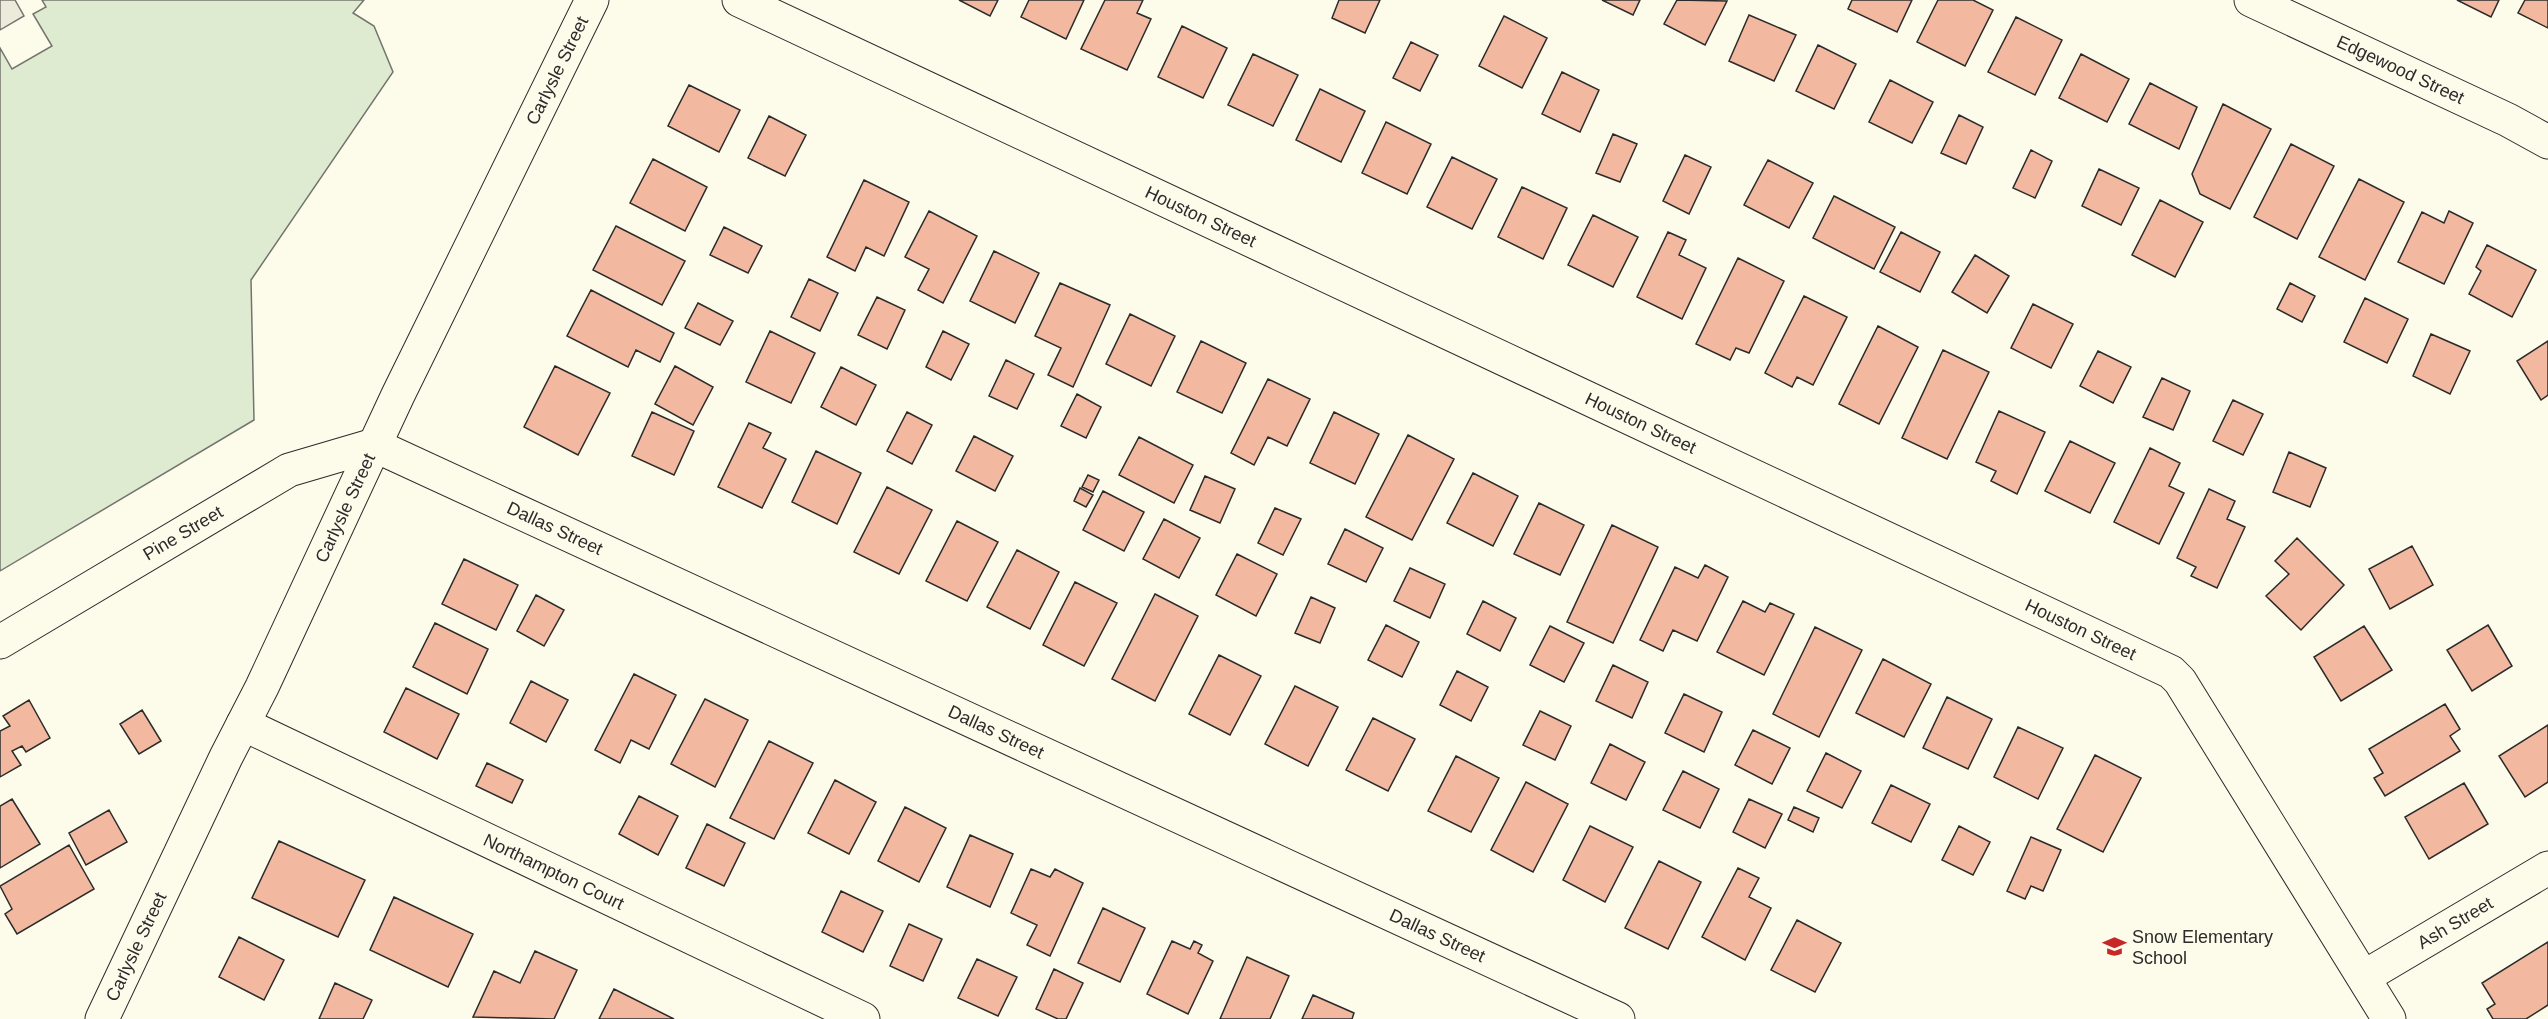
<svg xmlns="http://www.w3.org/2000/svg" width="2548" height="1019" font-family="Helvetica,sans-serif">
<rect width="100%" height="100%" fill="#fdfbea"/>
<path fill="#deebd1" stroke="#74746e" stroke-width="1.5" d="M42 0H364L353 13 374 26 393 72 251 280 254 420 0 571V48L12 69 52 46 33 14 46 7Z"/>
<path fill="#eceadb" stroke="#74746e" stroke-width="1.5" d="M0 0H15L24 16 0 30Z"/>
<path fill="#f2b8a0" stroke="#2b2b2b" stroke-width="1.5" d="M959 0H998L990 16Z
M1029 0H1084L1066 39 1021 17Z
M1105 0H1143L1137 13 1151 19 1127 70 1081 49Z
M1339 0H1380L1365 33 1332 18Z
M1602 0H1640L1633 15Z
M1677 0 1727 1 1705 45 1664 24Z
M1852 0H1912L1897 32 1848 9Z
M1938 0H1973L1993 10 1965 66 1917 42Z
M2457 0H2499L2491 17Z
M2525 0H2548V28L2518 13Z
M1749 15 1796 35 1774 81 1729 61Z
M1504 16 1547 38 1522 88 1479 66Z
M2016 17 2062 40 2035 95 1988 72Z
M1182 26 1227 48 1203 98 1158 77Z
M1411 42 1438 55 1420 91 1393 78Z
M1818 45 1856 64 1834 109 1796 91Z
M1253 54 1298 75 1273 126 1228 105Z
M2081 54 2129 79 2107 122 2059 98Z
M1562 72 1599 90 1580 132 1542 114Z
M1890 80 1933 102 1912 143 1869 122Z
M2150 83 2197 107 2179 149 2129 124Z
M689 85 740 110 719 152 668 126Z
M1320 89 1365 111 1341 162 1296 140Z
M2223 104 2271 129 2230 209 2200 194 2192 174Z
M1959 115 1983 127 1966 164 1941 153Z
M769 116 806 135 785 176 748 158Z
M1386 122 1431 144 1407 194 1362 173Z
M1613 134 1637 144 1620 182 1596 173Z
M2291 144 2334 166 2297 239 2254 217Z
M2031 150 2052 161 2035 198 2013 188Z
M1685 155 1711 167 1689 214 1663 201Z
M1452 157 1497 179 1472 229 1427 207Z
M653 159 707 187 685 231 630 203Z
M1768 160 1813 183 1789 228 1744 205Z
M2099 169 2139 188 2121 225 2082 206Z
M2359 179 2404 202 2365 280 2319 257Z
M864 180 909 202 884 256 866 247 855 271 827 257Z
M1522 187 1567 208 1543 259 1498 237Z
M1834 196 1895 227 1874 269 1813 238Z
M2160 200 2203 222 2175 277 2132 255Z
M929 211 977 236 943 303 918 290 929 269 905 257Z
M2449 211 2473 223 2444 284 2398 262 2422 212 2444 223Z
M1593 215 1638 237 1613 287 1568 265Z
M616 226 685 261 662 305 593 270Z
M724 227 762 246 748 273 710 255Z
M1668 232 1686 240 1679 255 1706 268 1682 319 1637 297Z
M1901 232 1940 252 1920 292 1880 272Z
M2487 245 2536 270 2512 317 2469 294 2481 271 2476 267Z
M994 251 1039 273 1015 323 970 301Z
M1975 255 2009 276 1987 313 1952 292Z
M1738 258 1784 281 1749 353 1736 348 1730 360 1696 344Z
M809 279 838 293 820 331 791 317Z
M1060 283 1110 305 1073 387 1048 375 1061 348 1035 336Z
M2290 283 2315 296 2302 322 2277 309Z
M591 290 674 333 660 362 636 350 628 367 567 336Z
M1804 296 1847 317 1813 385 1797 377 1792 387 1765 373Z
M877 297 905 310 887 349 858 335Z
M2365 298 2408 319 2387 363 2344 342Z
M698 303 733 321 720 345 685 328Z
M2033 304 2073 324 2051 368 2011 348Z
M1130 314 1175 336 1151 386 1106 364Z
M1878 326 1918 347 1879 424 1839 404Z
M770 331 815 353 791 403 746 382Z
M943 331 969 344 951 380 926 367Z
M2431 334 2470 351 2450 394 2413 376Z
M1201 341 1246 363 1222 413 1177 392Z
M2548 341V395L2541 400 2517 361Z
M1943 350 1989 372 1947 459 1902 438Z
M2098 351 2131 367 2113 403 2080 386Z
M1006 360 1034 374 1017 409 989 396Z
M555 366 610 393 578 455 524 427Z
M675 366 713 387 693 425 655 404Z
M841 367 876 385 856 425 821 407Z
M2162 378 2190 391 2173 430 2143 417Z
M1268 379 1310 399 1287 446 1268 437 1254 465 1231 453Z
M1077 394 1101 407 1086 438 1061 426Z
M2233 400 2263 414 2243 455 2213 441Z
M1999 411 2045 432 2017 494 1991 481 1996 471 1976 462Z
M652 412 694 431 674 475 632 456Z
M907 412 932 425 912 464 887 451Z
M1334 412 1379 434 1355 484 1310 463Z
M749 423 771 433 763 448 786 459 762 508 718 487Z
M1408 435 1454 459 1412 540 1366 517Z
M974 436 1013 456 995 491 956 471Z
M1139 437 1193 465 1174 503 1119 475Z
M2070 441 2115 463 2090 513 2045 491Z
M2150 448 2180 463 2169 486 2184 493 2159 544 2114 522Z
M816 451 861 473 837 524 792 502Z
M2289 452 2326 468 2310 507 2273 492Z
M1473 473 1518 496 1493 546 1447 523Z
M1088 475 1099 480 1093 492 1082 487Z
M1205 476 1235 489 1220 523 1190 510Z
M887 487 932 510 899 574 854 552Z
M1080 488 1093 495 1086 507 1074 501Z
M2209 489 2235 501 2227 519 2245 527 2217 588 2191 576 2196 567 2177 558Z
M1103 491 1144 512 1124 551 1083 530Z
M1539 503 1584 525 1560 575 1514 554Z
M1275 508 1301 519 1283 555 1258 543Z
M1164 519 1200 538 1179 578 1143 559Z
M957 521 998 542 967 601 926 581Z
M1612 525 1658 547 1613 643 1567 622Z
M1345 529 1383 548 1366 582 1328 564Z
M2297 538 2344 585 2301 630 2266 596 2289 574 2275 561Z
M2412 546 2433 585 2390 609 2369 569Z
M1017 550 1059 572 1030 629 987 607Z
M1237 554 1277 574 1256 616 1216 595Z
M464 559 518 585 496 630 442 604Z
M1705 565 1728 577 1697 641 1673 630 1663 651 1640 640 1675 567 1698 578Z
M1410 568 1445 584 1430 618 1394 601Z
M1075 582 1117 603 1084 666 1043 645Z
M1155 594 1198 616 1155 701 1112 679Z
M536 595 564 610 544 646 517 631Z
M1311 597 1335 608 1320 643 1295 633Z
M1483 601 1516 618 1500 651 1467 634Z
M1743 601 1765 612 1770 603 1794 614 1764 675 1717 652Z
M435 623 488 649 467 694 413 667Z
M1386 625 1419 642 1402 677 1368 660Z
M2488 625 2512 666 2472 691 2447 650Z
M1550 626 1584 643 1564 682 1530 665Z
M2364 626 2392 670 2341 701 2314 657Z
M1815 627 1862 650 1819 737 1773 714Z
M1219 655 1261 676 1230 735 1189 714Z
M1883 659 1931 684 1904 737 1856 713Z
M1613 665 1648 682 1632 718 1596 701Z
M1457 671 1488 687 1471 721 1440 705Z
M634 674 676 695 649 749 631 740 620 763 595 750Z
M531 681 568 700 546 742 510 723Z
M1295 686 1338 707 1308 766 1265 744Z
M406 688 459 714 437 759 384 732Z
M1684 694 1722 712 1704 752 1665 733Z
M1947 697 1992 719 1968 769 1923 748Z
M705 699 748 720 715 787 671 764Z
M29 700 50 738 26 752 22 746 12 751 21 765 0 777V731L10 726 3 716Z
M2445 704 2460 729 2450 736 2460 751 2385 796 2374 778 2383 773 2369 749Z
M142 710 161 741 139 754 120 724Z
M1540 711 1571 726 1555 760 1523 745Z
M1373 718 1415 739 1388 791 1346 770Z
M2548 725V782L2525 797 2499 756Z
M2018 727 2063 748 2038 799 1994 777Z
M1753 730 1790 748 1772 784 1735 765Z
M769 741 813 763 774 839 730 818Z
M1610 744 1645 762 1626 800 1591 783Z
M1826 753 1861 771 1842 808 1807 791Z
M2095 755 2141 778 2103 852 2057 829Z
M1456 756 1499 778 1471 832 1428 811Z
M487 763 523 780 512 803 476 786Z
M1683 771 1719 789 1700 828 1663 810Z
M835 780 876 802 849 854 808 833Z
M1526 782 1568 804 1533 872 1491 850Z
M2464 783 2488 824 2429 859 2405 817Z
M1891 785 1930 804 1911 842 1872 823Z
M639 796 678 816 658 855 619 834Z
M12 799 40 844 0 868V806Z
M1749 799 1782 814 1765 848 1733 832Z
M905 807 946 828 919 882 878 861Z
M1794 807 1819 818 1813 832 1788 820Z
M109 810 127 842 86 865 69 833Z
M707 824 745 843 724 886 686 868Z
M1590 826 1633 847 1605 902 1563 880Z
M1959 826 1990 842 1973 875 1942 860Z
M970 835 1013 854 990 907 947 887Z
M2031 837 2061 850 2043 891 2031 886 2025 899 2007 891Z
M279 841 365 880 338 937 252 898Z
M69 845 94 889 17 934 5 914 12 909 0 886Z
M1659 861 1701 882 1668 949 1625 928Z
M1738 868 1759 878 1749 897 1771 908 1745 960 1702 937Z
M1031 869 1050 877 1055 869 1083 883 1050 956 1027 945 1037 925 1011 913Z
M841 891 883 911 863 952 822 932Z
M394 897 473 934 448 987 370 950Z
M1103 908 1145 928 1120 982 1078 963Z
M1797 920 1841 943 1815 992 1771 970Z
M909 924 942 939 923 981 890 966Z
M239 937 284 960 264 1000 219 977Z
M1172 941 1190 949 1194 941 1202 945 1198 953 1213 961 1188 1014 1147 994Z
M2548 942V1005L2526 1019H2493L2487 1009 2495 1004 2482 983Z
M535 951 577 970 554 1019 473 1017 494 971 520 983Z
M1247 957 1289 976 1270 1019H1220Z
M977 959 1017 977 998 1016 958 998Z
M1054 969 1083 983 1066 1019H1058L1036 1009Z
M335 983 372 1000 363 1019H319Z
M614 989 674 1019H599Z
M1313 995 1354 1013 1352 1019H1302Z"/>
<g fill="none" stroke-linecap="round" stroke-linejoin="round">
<defs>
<g id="street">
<path id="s1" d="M739 0 2171 672 2180 681 2389 1019"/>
<path id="s2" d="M2251 0 2508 120 2548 142"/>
<path id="s3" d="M0 642 289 470 374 445 1618 1019"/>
<path id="s4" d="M243 724 863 1019"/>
<path id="s5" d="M2364 977 2548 868"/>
<path id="s6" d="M102 1019 226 757 262 687 398 395 592 0"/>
</g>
</defs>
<use href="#street" stroke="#2b2b2b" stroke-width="35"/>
<use href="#street" stroke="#fdfbea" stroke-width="33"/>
</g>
<defs>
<symbol id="school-bare" viewBox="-9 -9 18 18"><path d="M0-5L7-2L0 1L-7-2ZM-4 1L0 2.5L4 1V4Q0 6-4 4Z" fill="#c62828" stroke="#fdfbea" stroke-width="2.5" paint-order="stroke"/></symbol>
</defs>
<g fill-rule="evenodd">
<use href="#school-bare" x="2098" y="930" width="33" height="33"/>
</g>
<g text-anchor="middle" stroke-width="4.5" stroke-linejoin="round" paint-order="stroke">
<g font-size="18" fill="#2b2b2b" stroke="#fdfbea">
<text dy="6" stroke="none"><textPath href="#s2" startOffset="165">Edgewood Street</textPath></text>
<text dy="6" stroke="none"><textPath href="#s6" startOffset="1052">Carlysle Street</textPath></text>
<text dy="6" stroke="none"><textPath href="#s1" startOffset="510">Houston Street</textPath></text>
<text dy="6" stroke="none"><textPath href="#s1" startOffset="996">Houston Street</textPath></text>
<text dy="6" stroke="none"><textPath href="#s6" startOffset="566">Carlysle Street</textPath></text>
<text dy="6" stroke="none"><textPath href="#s3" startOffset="624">Dallas Street</textPath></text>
<text dy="6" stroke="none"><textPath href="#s3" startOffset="213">Pine Street</textPath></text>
<text dy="6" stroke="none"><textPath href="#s1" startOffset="1482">Houston Street</textPath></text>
<text dy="6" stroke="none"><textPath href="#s3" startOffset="1110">Dallas Street</textPath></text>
<text dy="6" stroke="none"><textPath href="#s4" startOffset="344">Northampton Court</textPath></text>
<text dy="6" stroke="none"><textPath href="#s5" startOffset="106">Ash Street</textPath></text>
<text dy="6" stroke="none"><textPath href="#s3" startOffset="1596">Dallas Street</textPath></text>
<text dy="6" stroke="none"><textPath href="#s6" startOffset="80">Carlysle Street</textPath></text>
</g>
<g font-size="18" fill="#2b2b2b" stroke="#fdfbea" text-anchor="start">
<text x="2132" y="943">Snow Elementary<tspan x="2132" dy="21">School</tspan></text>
</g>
</g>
</svg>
